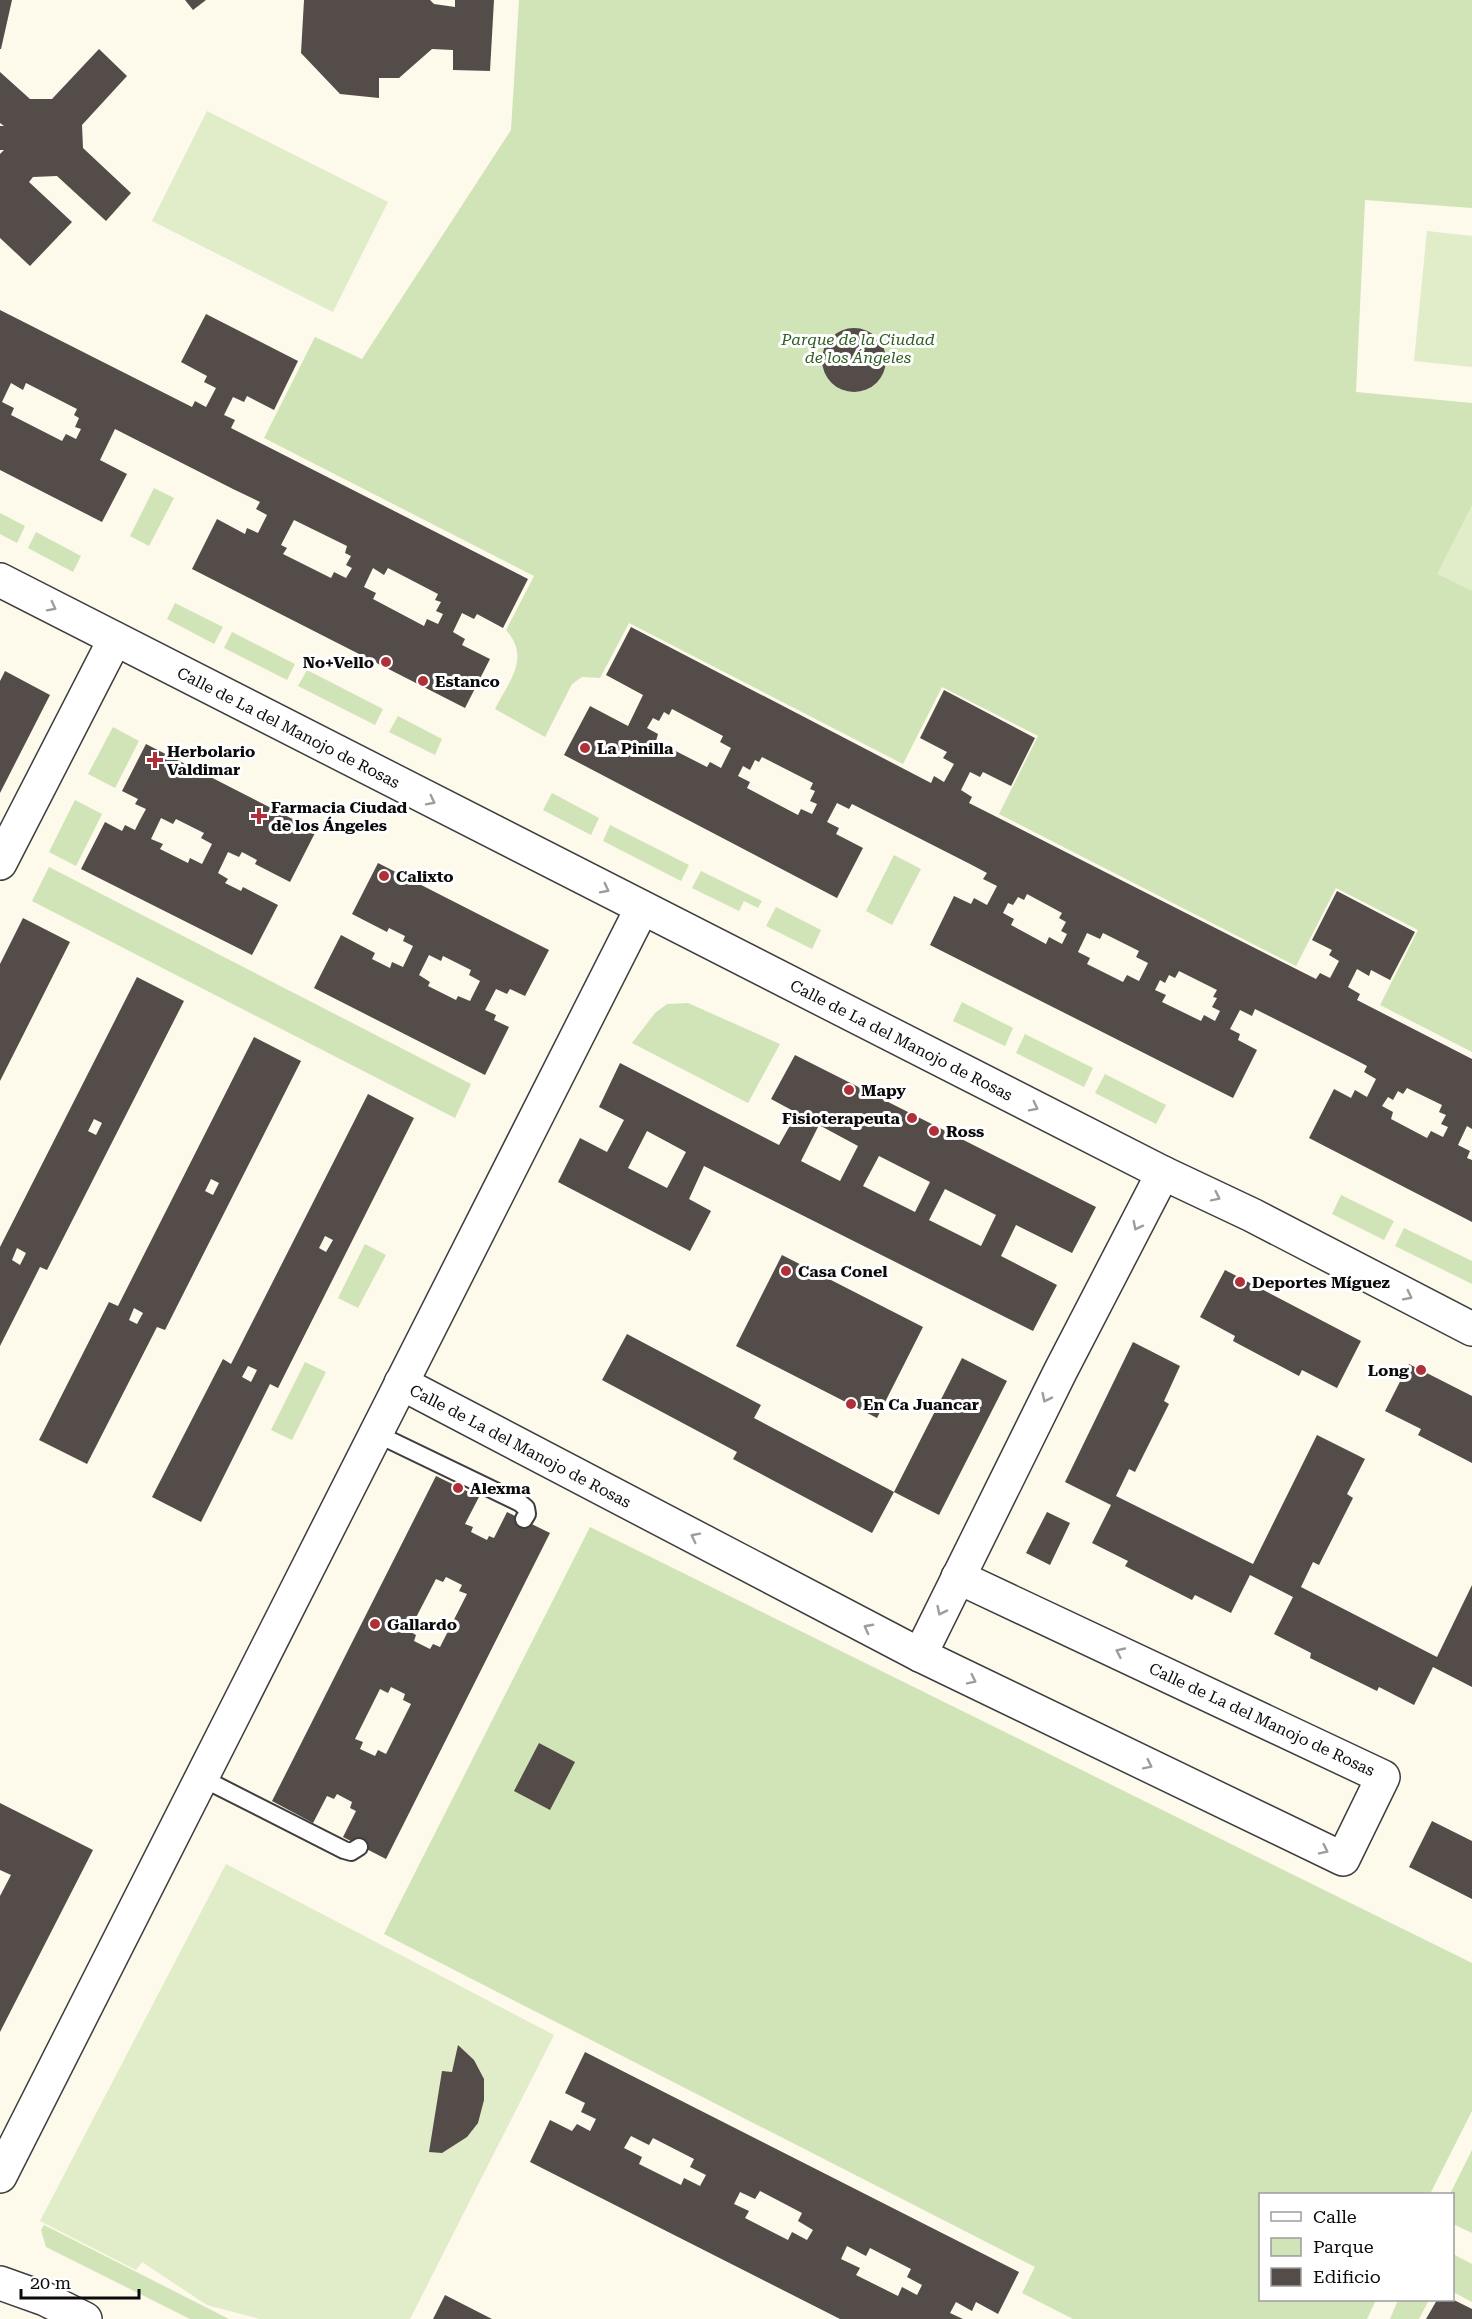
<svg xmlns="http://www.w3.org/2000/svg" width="1472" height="2319" font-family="'Roboto Serif',serif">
<rect width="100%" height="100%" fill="#fdf9eb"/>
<path fill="#d0e4b8" d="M519 0H1472V208L1365 200 1356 392 1472 403V1052L1380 1005 1418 930 1336 888 1296 966 999 814 1038 736 942 687 903 764 629 623 600 678 582 677 572 684 545 737 495 709C509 681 531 658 506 630L534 576 264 438 315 337 362 359 511 130Z
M154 488 174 498 149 546 130 536Z
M0 513 25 526 17 543 0 534Z
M36 532 81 556 73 572 28 548Z
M175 603 223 627 214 644 167 619Z
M232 632 295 664 287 680 224 648Z
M307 670 383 709 375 725 298 686Z
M398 716 442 739 435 755 389 732Z
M113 727 139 741 115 788 88 774Z
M552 793 599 818 591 835 543 810Z
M75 800 102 814 76 866 49 852Z
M610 825 689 865 681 881 603 841Z
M894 855 921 869 892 925 866 911Z
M49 867 471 1084 455 1118 32 901Z
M701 871 762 901 758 908 744 901 739 911 692 888Z
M776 907 821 930 812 949 766 926Z
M962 1002 1013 1028 1005 1046 953 1021Z
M688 1003 780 1044 748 1103 632 1043 655 1013 667 1004Z
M1025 1034 1093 1068 1084 1087 1016 1053Z
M1105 1074 1166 1105 1156 1124 1095 1093Z
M1341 1195 1394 1221 1384 1240 1332 1214Z
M1404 1228 1472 1261V1284L1395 1246Z
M365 1244 386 1255 358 1308 338 1298Z
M305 1362 326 1372 292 1440 271 1430Z
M590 1527 1472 1963V2111L1430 2194H1260V2300H1376L1367 2319H1073L1022 2293 1035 2267 384 1934Z
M1472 2150V2233L1453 2224 1452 2194H1450Z
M44 2225 229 2319H190L46 2247 41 2230Z
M1453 2254 1472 2264V2302L1453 2292Z
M1398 2300H1429L1419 2319H1390Z"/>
<path fill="#e1ecc9" d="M207 111 388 202 333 312 152 221Z
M1427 231 1472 236V367L1414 361Z
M1472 505V591L1437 574Z
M226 1864 554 2035 410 2319H260L207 2305 142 2262 136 2270 40 2221Z"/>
<path fill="#534c49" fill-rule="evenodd" d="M0 0H12L1 49H0Z
M185 0H206L193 10Z
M304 0H430L434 4 455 7V0H494L490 71 453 70V50L432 49 399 78H379V98L340 94 301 53Z
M99 49 127 76 82 125 83 148 131 193 106 221 57 176 33 177 29 182 72 222 30 266 0 238V154L4 150H0V126H4L0 123V72L30 99H52Z
M0 310 192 407 195 401 206 407 216 388 204 382 207 376 181 362 206 314 298 361 274 410 247 396 244 402 233 397 224 415 235 420 231 428 528 579 503 628 477 614 474 619 462 613 453 632 465 639 462 645 490 659 465 708 192 569 217 519 245 534 247 528 258 533 267 515 256 509 260 502 233 489 115 429 100 460 127 474 102 522 0 470ZM11 383 23 390 26 383 77 409 74 415 79 418 75 427 81 429 76 439 66 434 62 441 11 415 14 408 2 402ZM294 520 347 546 345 553 351 556 346 565 352 568 346 578 334 572 331 578 283 554 287 548 281 545ZM373 568 384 575 388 568 438 594 435 600 441 602 436 611 443 614 438 624 427 619 424 626 373 599 376 593 364 587Z
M822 360a32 32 0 1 1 64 0a32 32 0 1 1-64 0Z
M631 627 931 783 934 776 944 782 954 764 943 758 947 752 920 738 944 690 1035 738 1011 786 983 772 980 777 970 772 961 790 972 797 969 803 1316 979 1320 973 1330 978 1339 961 1329 955 1332 950 1312 940 1337 891 1415 932 1390 980 1371 970 1369 976 1357 969 1348 987 1360 994 1357 1000 1472 1059V1129L1467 1126 1458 1145 1470 1151 1467 1158 1472 1160V1222L1309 1138 1334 1089 1351 1098 1355 1090 1367 1097 1376 1079 1364 1072 1367 1066 1350 1057 1255 1009 1252 1016 1240 1010 1230 1029 1240 1034 1238 1040 1257 1050 1233 1098 930 945 954 896 971 904 974 898 987 905 997 886 983 879 987 873 970 864 852 804 849 809 837 803 827 822 839 828 836 834 863 848 837 898 564 755 590 706 628 726 643 695 606 675ZM672 709 723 736 720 742 731 748 721 768 710 762 707 767 656 741 658 734 647 728 653 718 659 721 664 712 669 715ZM762 757 813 783 810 789 815 791 810 801 817 804 812 814 801 809 798 815 747 788 750 782 738 776 743 766 750 770 755 760 759 762ZM1027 894 1062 913 1059 918 1066 922 1061 931 1067 934 1062 944 1049 937 1046 944 1011 925 1014 919 1003 913 1008 903 1013 905 1018 897 1024 900ZM1087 933 1100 939 1103 933 1139 951 1136 957 1148 963 1139 981 1127 975 1123 982 1087 964 1090 958 1078 952ZM1179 971 1217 990 1213 997 1217 998 1212 1007 1220 1011 1215 1021 1204 1015 1201 1021 1162 1002 1166 995 1155 990 1160 980 1165 983 1169 975 1175 978ZM1407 1088 1442 1105 1439 1112 1446 1115 1441 1124 1448 1127 1443 1137 1431 1131 1427 1138 1391 1119 1393 1112 1382 1106 1388 1097 1393 1100 1398 1091 1403 1094Z
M5 671 50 695 0 793V681Z
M146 744 316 831 290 882 255 864 257 860 242 852 239 857 228 852 218 873 228 879 225 883 241 891 243 887 278 905 252 955 81 869 105 822 122 831 125 825 135 830 140 820 146 809 135 804 138 799 122 791ZM161 818 173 824 176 819 204 833 201 838 212 844 202 864 190 858 188 863 160 849 163 844 151 839Z
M378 863 549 950 525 996 510 989 507 994 496 989 485 1010 496 1015 494 1020 509 1027 485 1075 314 988 341 935 375 953 372 959 390 968 392 962 403 967 413 946 403 941 405 936 389 928 387 932 352 914ZM429 955 441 961 443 956 471 970 469 975 480 981 470 1001 458 996 456 1000 428 986 430 982 419 975Z
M23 918 70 942 0 1081V964Z
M137 977 184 1001 47 1270 40 1267 0 1346V1247ZM94 1119 102 1123 96 1135 88 1131ZM17 1248 26 1253 20 1265 12 1260Z
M254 1037 301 1061 165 1330 157 1327 87 1464 39 1440 109 1302 118 1306ZM211 1179 219 1183 213 1195 205 1191ZM134 1308 143 1313 137 1324 129 1320Z
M795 1055 1096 1207 1072 1253 1016 1225 1001 1256 1057 1285 1033 1331 704 1166 689 1199 711 1211 690 1251 558 1182 580 1138 607 1152 624 1120 599 1107 620 1063 779 1145 797 1113 771 1099ZM819 1125 858 1146 840 1181 801 1161ZM647 1131 686 1152 667 1188 628 1168ZM879 1156 930 1182 915 1212 863 1186ZM945 1189 996 1215 981 1246 929 1220Z
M368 1094 414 1118 278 1388 270 1384 201 1522 152 1497 223 1359 231 1364ZM325 1236 333 1240 326 1252 319 1248ZM248 1366 257 1370 251 1382 242 1377Z
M782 1255 923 1327 877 1418 736 1346Z
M1225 1270 1361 1341 1337 1388 1302 1370 1299 1376 1233 1341 1235 1336 1200 1317Z
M627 1334 761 1405 754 1418 894 1492 872 1533 733 1459 737 1452 602 1380Z
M1133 1342 1180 1366 1164 1401 1169 1404 1135 1472 1129 1469 1116 1496 1253 1564 1317 1435 1365 1459 1347 1494 1353 1498 1319 1565 1313 1562 1301 1587 1437 1657 1472 1585V1687L1433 1667 1414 1705 1379 1687 1377 1691 1310 1658 1311 1653 1274 1634 1293 1597 1250 1575 1231 1613 1195 1595 1192 1600 1125 1566 1128 1561 1092 1543 1111 1505 1065 1482Z
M962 1358 1007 1381 939 1515 894 1492Z
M1409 1364 1472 1396V1463L1418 1435 1421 1429 1385 1411Z
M436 1476 479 1497 465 1524 473 1527 471 1532 487 1540 489 1536 494 1538 507 1512 550 1533 386 1859 343 1837 356 1811 350 1808 352 1802 337 1794 334 1799 327 1796 313 1823 272 1801ZM446 1577 462 1585 459 1591 467 1594 440 1647 433 1644 430 1649 414 1641 416 1635 409 1631 436 1579 443 1582ZM391 1687 405 1694 403 1700 411 1704 386 1754 378 1750 375 1756 360 1749 363 1742 355 1739 380 1689 388 1693Z
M1047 1512 1070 1523 1050 1565 1026 1553Z
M539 1743 575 1762 550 1810 514 1791Z
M0 1803 93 1850 0 2032V1896L11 1875 0 1870Z
M1432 1821 1472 1841V1899L1409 1867Z
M458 2045 474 2060 484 2079V2100L478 2123 467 2137 442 2153 429 2152 442 2071 452 2072Z
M585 2052 1019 2272 998 2314 976 2302 972 2311 956 2302 950 2313 963 2319H840L530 2162 550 2120 572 2131 577 2124 590 2131 596 2119 581 2112 585 2103 565 2093ZM631 2136 649 2145 653 2138 694 2159 690 2167 706 2175 700 2186 684 2178 681 2185 639 2164 642 2157 624 2148ZM760 2191 802 2213 798 2221 813 2230 807 2240 792 2232 788 2240 745 2218 749 2211 734 2204 740 2192 755 2199ZM847 2246 866 2256 870 2248 911 2269 907 2277 922 2285 917 2295 902 2287 898 2296 856 2275 860 2268 841 2259Z
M445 2295 492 2319H433Z
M1452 2299 1472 2309V2319H1426L1437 2300Z"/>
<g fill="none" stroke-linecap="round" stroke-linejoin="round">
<defs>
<path id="service" d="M375 1433 520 1503 526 1508 527 1514 524 1519
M202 1778 344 1850 351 1852 359 1847"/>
<g id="minor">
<path id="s1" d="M0 580 1163 1173 1252 1215 1472 1329"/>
<path d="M0 863 115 639"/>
<path id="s2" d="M401 1383 920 1655 1343 1859 1383 1777 958 1577"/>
<path d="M920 1655 1060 1372 1163 1173"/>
<path d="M0 2176 642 908"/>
<path d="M0 2283 45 2299 85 2319"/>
</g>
</defs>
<use href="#service" stroke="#3e3e3e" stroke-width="20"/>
<use href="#minor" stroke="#3e3e3e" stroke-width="36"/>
<use href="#service" stroke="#fff" stroke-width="16"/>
<use href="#minor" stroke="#fff" stroke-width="33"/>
</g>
<defs><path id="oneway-chevron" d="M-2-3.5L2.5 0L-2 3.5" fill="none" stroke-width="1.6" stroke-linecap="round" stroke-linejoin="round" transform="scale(1.5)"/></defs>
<g stroke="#9d9d9d">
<use href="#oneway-chevron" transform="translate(52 607) rotate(27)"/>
<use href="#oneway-chevron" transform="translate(431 801) rotate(27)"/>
<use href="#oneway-chevron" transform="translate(605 889) rotate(27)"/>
<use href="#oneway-chevron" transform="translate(1034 1107) rotate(27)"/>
<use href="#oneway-chevron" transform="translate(1216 1197) rotate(26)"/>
<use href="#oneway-chevron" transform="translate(1137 1226) rotate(117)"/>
<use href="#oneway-chevron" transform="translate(1408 1296) rotate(27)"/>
<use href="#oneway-chevron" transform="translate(1046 1398) rotate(116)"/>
<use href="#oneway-chevron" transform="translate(695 1537) rotate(-153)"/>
<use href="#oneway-chevron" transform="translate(941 1611) rotate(116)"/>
<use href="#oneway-chevron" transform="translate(868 1628) rotate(-152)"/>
<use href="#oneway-chevron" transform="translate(1120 1652) rotate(-155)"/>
<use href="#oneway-chevron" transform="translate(972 1680) rotate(26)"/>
<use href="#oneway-chevron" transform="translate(1148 1765) rotate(26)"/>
<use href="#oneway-chevron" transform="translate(1324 1850) rotate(26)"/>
</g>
<g fill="#af3038" stroke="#fff" stroke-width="2">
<circle cx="386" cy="662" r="6"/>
<circle cx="423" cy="681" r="6"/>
<circle cx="585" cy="748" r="6"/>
<path d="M152 751h6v6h6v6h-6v6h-6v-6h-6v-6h6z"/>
<path d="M256 807h6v6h6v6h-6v6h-6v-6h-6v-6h6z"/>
<circle cx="384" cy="876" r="6"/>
<circle cx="849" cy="1090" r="6"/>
<circle cx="912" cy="1118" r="6"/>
<circle cx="934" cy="1131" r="6"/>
<circle cx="786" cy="1271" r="6"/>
<circle cx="1240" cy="1282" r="6"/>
<circle cx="1421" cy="1370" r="6"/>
<circle cx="851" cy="1404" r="6"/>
<circle cx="458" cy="1488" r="6"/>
<circle cx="375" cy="1624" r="6"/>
</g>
<g text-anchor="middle" stroke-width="6" stroke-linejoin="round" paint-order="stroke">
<g font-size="16" font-style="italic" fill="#2f5d22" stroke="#fff">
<text x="858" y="345">Parque de la Ciudad<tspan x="858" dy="18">de los Ángeles</tspan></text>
</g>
<g font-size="16" font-weight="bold" fill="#0b0b0b" stroke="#fff" text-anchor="start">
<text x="374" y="668" text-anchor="end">No+Vello</text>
<text x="435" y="687">Estanco</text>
<text x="597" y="754">La Pinilla</text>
<text x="167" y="757">Herbolario<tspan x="167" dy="18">Valdimar</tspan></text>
<text x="271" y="813">Farmacia Ciudad<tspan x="271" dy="18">de los Ángeles</tspan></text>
<text x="396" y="882">Calixto</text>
<text x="861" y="1096">Mapy</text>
<text x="900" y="1124" text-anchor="end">Fisioterapeuta</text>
<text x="946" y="1137">Ross</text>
<text x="798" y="1277">Casa Conel</text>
<text x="1252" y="1288">Deportes Míguez</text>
<text x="1409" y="1376" text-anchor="end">Long</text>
<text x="863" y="1410">En Ca Juancar</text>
<text x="470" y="1494">Alexma</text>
<text x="387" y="1630">Gallardo</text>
</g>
<g font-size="16" fill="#0b0b0b" stroke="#fff">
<text dy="6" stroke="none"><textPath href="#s1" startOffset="324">Calle de La del Manojo de Rosas</textPath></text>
<text dy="6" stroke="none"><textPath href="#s1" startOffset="1012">Calle de La del Manojo de Rosas</textPath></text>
<text dy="6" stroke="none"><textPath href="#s2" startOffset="135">Calle de La del Manojo de Rosas</textPath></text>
<text transform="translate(1262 1719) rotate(25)" y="6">Calle de La del Manojo de Rosas</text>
</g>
</g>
<rect x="1259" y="2193" width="195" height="108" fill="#ffffff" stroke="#9d9d9d" stroke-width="1.5"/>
<rect x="1271" y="2212" width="30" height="9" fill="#ffffff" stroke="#9d9d9d" stroke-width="1.5"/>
<text x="1313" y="2223" font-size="18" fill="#0b0b0b">Calle</text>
<rect x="1271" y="2238" width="30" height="18" fill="#d0e4b8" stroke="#9d9d9d" stroke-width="1.5"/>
<text x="1313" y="2253" font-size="18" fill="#0b0b0b">Parque</text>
<rect x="1271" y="2268" width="30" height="18" fill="#534c49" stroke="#9d9d9d" stroke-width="1.5"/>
<text x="1313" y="2283" font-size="18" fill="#0b0b0b">Edificio</text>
<path d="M21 2289v9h118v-9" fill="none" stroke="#0b0b0b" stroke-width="3"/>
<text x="30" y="2289" font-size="18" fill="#0b0b0b" stroke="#ffffff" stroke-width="4.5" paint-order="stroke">20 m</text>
</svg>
